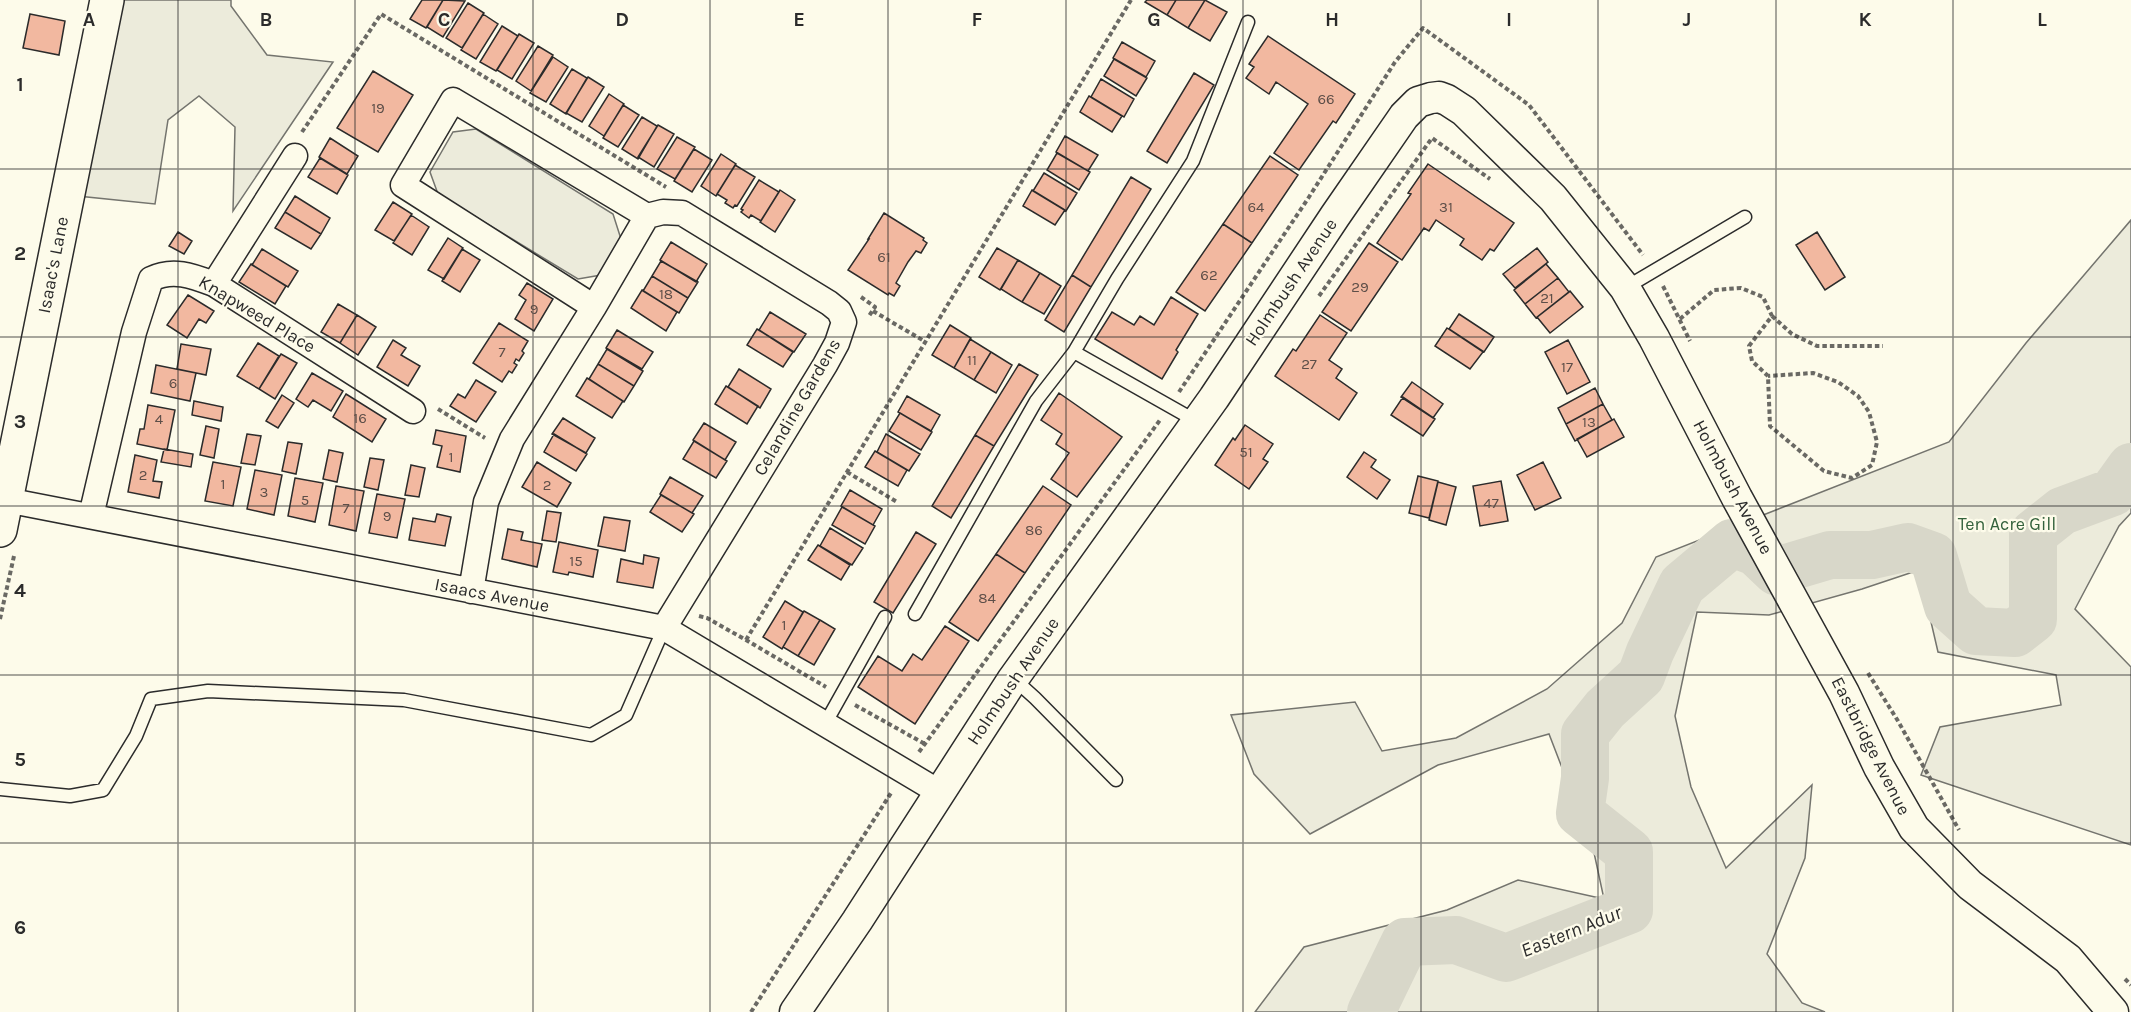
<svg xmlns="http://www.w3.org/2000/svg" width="2131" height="1012" font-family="Karla,sans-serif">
<rect width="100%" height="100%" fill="#fdfbea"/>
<path fill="#ecebdb" stroke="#74746e" stroke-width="1.5" d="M107 0H231V6L267 55 333 62 233 211 235 127 199 96 168 120 155 204 68 195Z
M476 129 613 214 621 239 601 275 578 279 438 194 430 172 453 132Z
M2131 220V513L2119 526 2075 609 2131 667V845L1921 775 1940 727 2061 705 2056 675 1938 652 1919 570 1862 589 1769 615 1697 612 1675 716 1691 787 1726 868 1812 785 1805 858 1767 954 1802 1003 1825 1012H1255L1304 947 1447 910 1518 880 1604 899 1593 848 1549 734 1438 765 1310 834 1254 774 1231 715 1355 702 1382 751 1456 738 1547 689 1622 623 1656 557 1949 442 2026 343Z"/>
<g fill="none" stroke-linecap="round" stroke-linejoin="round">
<path stroke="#d8d7c9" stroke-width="48" d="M1371 1012 1405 942 1456 940 1506 958 1629 910V852L1580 813 1585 778V734L1605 709 1641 676 1650 652 1682 585 1732 543 1756 552 1776 571 1830 555H1872L1908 547 1933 556 1948 606 1976 631 2015 633 2033 619V534L2062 511 2113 492 2131 467"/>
</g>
<path fill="#f2b8a0" stroke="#2b2b2b" stroke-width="1.5" d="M422 0H443L426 28 410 19Z
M443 0 465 1 443 37 427 27Z
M1147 0H1176L1167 15 1145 2Z
M1176 0H1205L1188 28 1167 15Z
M1205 0 1227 12 1210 41 1188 28Z
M468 3 484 13 462 48 446 38Z
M30 14 65 21 59 55 23 48Z
M483 14 498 24 476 59 461 50Z
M502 26 518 36 496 71 480 62Z
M519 34 534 43 512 79 497 70Z
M1268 36 1355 94 1336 123 1333 121 1299 170 1274 153 1308 104 1276 82 1269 94 1246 78 1254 67 1249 64Z
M1122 42 1155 61 1146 77 1113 58Z
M538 46 553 55 531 91 516 81Z
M553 57 568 67 546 102 530 93Z
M1114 59 1147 78 1136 96 1104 76Z
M572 69 587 78 566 114 550 104Z
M373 71 413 95 378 152 337 128Z
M1194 73 1214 85 1167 163 1147 151Z
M588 77 604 87 582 122 566 113Z
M1101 79 1134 99 1124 117 1091 97Z
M609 94 624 104 604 136 589 126Z
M1089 96 1122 116 1112 132 1080 112Z
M623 105 639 115 618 147 603 138Z
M642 117 657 126 638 159 622 149Z
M658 125 674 134 654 167 638 157Z
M1065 136 1098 155 1088 171 1056 152Z
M677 137 695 147 675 179 657 169Z
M330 138 358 156 347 174 319 157Z
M694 149 712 160 692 192 674 181Z
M1057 153 1090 172 1079 190 1047 170Z
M721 154 736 164 716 196 701 186Z
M1270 156 1298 175 1252 243 1223 224Z
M320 158 348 175 337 194 308 177Z
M1428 164 1514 223 1494 251 1490 249 1482 260 1460 245 1464 239 1436 220 1429 231 1424 228 1402 260 1377 243 1411 194 1408 193Z
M735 165 755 177 737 206 735 205 733 208 725 203 727 200 717 194Z
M1044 173 1077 193 1066 211 1033 191Z
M1131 177 1151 189 1091 287 1072 275Z
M759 180 779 192 761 221 751 215 749 218 741 212 743 210 741 209Z
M780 190 795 200 775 232 760 222Z
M1032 190 1065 210 1055 225 1023 206Z
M295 196 330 218 321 234 285 212Z
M393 202 412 214 394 241 375 230Z
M285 212 321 234 311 249 275 228Z
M884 213 924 238 923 240 927 243 921 253 916 251 908 262 896 283 900 286 894 296 889 293 888 295 848 270 869 239H868Z
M411 215 429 227 412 255 393 243Z
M1223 224 1252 243 1205 311 1176 292Z
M178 232 192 241 184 254 169 246Z
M1817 232 1845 277 1825 290 1796 245Z
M448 238 463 248 444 279 428 270Z
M671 242 707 264 696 282 660 260Z
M1369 243 1398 262 1351 331 1322 312Z
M997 248 1018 260 1000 290 979 277Z
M1537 248 1548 262 1515 288 1503 274Z
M262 249 298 271 288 287 252 265Z
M462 249 480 260 460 292 442 281Z
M1018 260 1040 273 1022 302 1001 289Z
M661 261 698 282 688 298 652 276Z
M251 264 286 286 275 304 239 282Z
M1546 264 1558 278 1525 304 1514 290Z
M1040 273 1061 286 1044 314 1022 302Z
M1072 275 1091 287 1064 332 1045 320Z
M652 276 688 298 679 313 643 291Z
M1558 278 1569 292 1536 318 1525 304Z
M527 283 553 299 534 331 515 319 526 300 519 295Z
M642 290 677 312 666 331 631 308Z
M1570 291 1583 307 1550 333 1537 317Z
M188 295 214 311 206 323 199 319 187 338 167 325Z
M1171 297 1198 314 1176 350 1178 352 1162 379 1095 339 1112 312 1134 325 1140 316 1154 325Z
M338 304 357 315 340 343 321 332Z
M770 312 806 334 794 352 759 330Z
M1459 314 1494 337 1484 352 1449 329Z
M357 315 376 327 358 355 340 343Z
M1320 315 1347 333 1329 360 1342 369 1336 378 1357 393 1339 420 1275 376 1293 349 1296 351Z
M499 323 528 341 522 351 524 353 519 361 516 359 514 363 517 365 512 373 509 371 502 382 473 363Z
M950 325 971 338 954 368 932 355Z
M1447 328 1483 352 1470 369 1435 346Z
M757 329 793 352 783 367 747 345Z
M617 330 653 352 642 369 606 348Z
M970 339 991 352 974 380 954 368Z
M393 340 406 348 401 355 420 366 408 386 377 367Z
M1568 340 1590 382 1567 394 1545 352Z
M258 343 279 356 259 389 237 376Z
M181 344 211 349 206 375 177 369Z
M607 349 643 371 634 386 598 364Z
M991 352 1012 365 996 393 974 380Z
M281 354 297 363 275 399 259 389Z
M598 364 634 386 624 402 589 379Z
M1019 364 1038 375 994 446 975 435Z
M156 365 196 373 190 401 151 393Z
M739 369 771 389 760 408 728 387Z
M312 373 343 391 331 411 313 400 308 407 296 399Z
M587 378 623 401 612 418 576 396Z
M476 380 496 392 476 422 450 406 458 394 465 398Z
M1412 382 1443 404 1433 418 1401 397Z
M726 386 758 406 747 424 715 404Z
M1595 388 1603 404 1566 424 1558 408Z
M1059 393 1122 437 1077 497 1051 479 1069 453 1056 444 1062 434 1041 420Z
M346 394 386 419 372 442 333 417Z
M282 395 294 403 278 428 266 421Z
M907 396 940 415 931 431 898 412Z
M1403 397 1435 419 1423 436 1391 415Z
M194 401 223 407 221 421 192 415Z
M1603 404 1612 420 1575 441 1566 424Z
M148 405 175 410 167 450 137 444 140 429H144Z
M900 413 932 432 921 450 889 431Z
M563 418 595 438 586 453 552 434Z
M1614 419 1624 437 1587 457 1577 439Z
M704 423 736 442 725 460 693 440Z
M1245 425 1273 444 1263 459 1268 462 1249 489 1215 465 1233 438 1235 440Z
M206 426 219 429 214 458 200 455Z
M436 430 466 436 460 472 437 467 442 446 433 444Z
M247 434 261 436 255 465 241 463Z
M554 434 587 454 576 471 544 452Z
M886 434 920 454 909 471 877 452Z
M975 435 994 446 951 518 932 506Z
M694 441 727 461 716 478 683 459Z
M288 442 302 444 296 474 282 471Z
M164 449 193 454 191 467 161 462Z
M329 450 343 453 337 482 323 479Z
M875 451 907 470 898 486 865 467Z
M1364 452 1376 460 1371 467 1390 480 1377 499 1347 477Z
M135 455 157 460 153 481 162 482 159 498 128 492Z
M370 458 384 460 378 490 364 487Z
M213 462 241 467 233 506 205 501Z
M537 462 571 483 557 507 522 487Z
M1543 462 1561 498 1535 510 1517 475Z
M411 465 425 468 419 497 405 495Z
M255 470 282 475 274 515 247 509Z
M1418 476 1438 481 1429 518 1409 513Z
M670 477 703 496 692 513 660 494Z
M295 478 323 483 315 522 288 516Z
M1501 481 1508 521 1480 526 1473 486Z
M1438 482 1456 487 1446 525 1429 520Z
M336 486 364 491 356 531 329 525Z
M1043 486 1071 505 1025 573 996 554Z
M850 490 882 509 873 525 841 506Z
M377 494 405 499 397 538 369 533Z
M661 495 694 514 682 532 650 512Z
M842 507 875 526 865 544 832 525Z
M547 511 561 513 556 542 542 540Z
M437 514 451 517 445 546 409 540 413 518 435 522Z
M604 517 630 521 625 551 598 546Z
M830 528 863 548 852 565 820 546Z
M508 529 523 532 521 540 542 544 537 567 502 559Z
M916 532 936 544 893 613 874 602Z
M559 542 598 550 593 577 569 572 568 575 553 572Z
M818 545 850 565 841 580 808 560Z
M996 554 1025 573 978 641 949 622Z
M644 555 659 558 653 588 617 582 621 559 643 564Z
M785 601 803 612 782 649 763 637Z
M804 611 820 620 798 656 783 647Z
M820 620 835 629 814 665 798 656Z
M945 626 969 641 915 724 858 687 878 656 902 671 913 654 922 660Z"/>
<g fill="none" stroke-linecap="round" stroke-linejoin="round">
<defs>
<path id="service" d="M1625 288 1745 217
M1074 352 1117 279 1193 161 1248 22
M915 614 1036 401 1074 352 1196 421
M1014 679 1035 698 1116 780
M825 724 885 617
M0 789 70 796 103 790 136 736 151 699 208 691 404 700 591 735 626 715 664 628"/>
<path id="minor" d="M214 284 295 156
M594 307 403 185 453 100 647 216
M6 500 664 628 939 792
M91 516 134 332 151 279C173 268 193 276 214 284L413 411
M471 591 486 502 512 439 594 307 647 216 663 212 682 213 829 303 839 311 844 322 837 343 825 365 664 628"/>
<path id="tertiary" d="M795 1012 857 921 1013 679 1214 398 1335 216 1404 116 1418 102 1431 98 1439 97 1447 100 1464 111 1553 198 1625 288 1654 338 1737 498 1844 693 1879 767 1914 828 1970 885 2068 959 2113 1012"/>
<path id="primary" d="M0 530 107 0"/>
</defs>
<use href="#service" stroke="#2b2b2b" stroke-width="15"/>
<use href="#minor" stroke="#2b2b2b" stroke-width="27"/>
<use href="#tertiary" stroke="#2b2b2b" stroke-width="33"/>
<use href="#primary" stroke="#2b2b2b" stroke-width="36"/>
<path stroke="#6a6964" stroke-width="4" stroke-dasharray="4.5 3" stroke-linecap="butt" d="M302 132 381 14 666 187
M1663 286 1690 341
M1319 296 1432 138 1490 179
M861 297 875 307 869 316
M873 311 924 341
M1772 316 1792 334 1817 346H1883
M1680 319 1714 290 1741 288 1763 297 1772 316 1749 346 1752 361 1768 376 1770 426 1824 471 1852 478 1872 465 1877 442 1869 412 1858 396 1838 382 1813 373 1768 376
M1179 392 1309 197 1395 62 1423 28 1529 105 1643 255
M438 409 485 438
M847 472 897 502
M699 616 707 618 746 640 826 687
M0 619 14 556
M746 640 1131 0
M1868 673 1898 721 1959 830
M855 705 925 744
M919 752 1160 420
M2125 979 2131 985
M751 1012 891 793"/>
<use href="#service" stroke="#fdfbea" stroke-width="12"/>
<use href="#minor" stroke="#fdfbea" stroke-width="24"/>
<use href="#tertiary" stroke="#fdfbea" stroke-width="30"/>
<use href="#primary" stroke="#fdfbea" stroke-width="33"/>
</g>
<path fill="none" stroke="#2b2b2b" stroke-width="1.5" stroke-opacity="0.55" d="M178 0V1012M355 0V1012M533 0V1012M710 0V1012M888 0V1012M1066 0V1012M1243 0V1012M1421 0V1012M1598 0V1012M1776 0V1012M1953 0V1012M0 169H2131M0 337H2131M0 506H2131M0 675H2131M0 843H2131"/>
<g text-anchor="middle" stroke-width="4.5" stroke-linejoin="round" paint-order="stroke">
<g font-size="15" fill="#5d4e48">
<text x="1326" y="104">66</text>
<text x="378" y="113">19</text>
<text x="1256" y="212">64</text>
<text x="1446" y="212">31</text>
<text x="884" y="262">61</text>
<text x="1209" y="280">62</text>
<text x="1360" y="292">29</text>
<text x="666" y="299">18</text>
<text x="1547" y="303">21</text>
<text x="534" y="314">9</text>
<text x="502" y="357">7</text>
<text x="972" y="365">11</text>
<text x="1309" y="369">27</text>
<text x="1567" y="372">17</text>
<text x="173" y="388">6</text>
<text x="360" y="423">16</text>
<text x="159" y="424">4</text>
<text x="1589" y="427">13</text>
<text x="1246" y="457">51</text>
<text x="451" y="462">1</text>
<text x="143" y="480">2</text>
<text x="223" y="489">1</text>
<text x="547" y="490">2</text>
<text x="264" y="497">3</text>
<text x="305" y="505">5</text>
<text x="1491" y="508">47</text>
<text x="346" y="513">7</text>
<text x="387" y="521">9</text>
<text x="1034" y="535">86</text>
<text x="576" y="566">15</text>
<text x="987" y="603">84</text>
<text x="784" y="630">1</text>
</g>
<g font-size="18" fill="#2b2b2b" stroke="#fdfbea">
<text transform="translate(53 265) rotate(-79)" y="6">Isaac's Lane</text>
<text transform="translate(1291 282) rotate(-56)" y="6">Holmbush Avenue</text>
<text transform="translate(257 314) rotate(31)" y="6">Knapweed Place</text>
<text transform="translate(797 407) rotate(-60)" y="6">Celandine Gardens</text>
<text transform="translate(1733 487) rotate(62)" y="6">Holmbush Avenue</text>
<text transform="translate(492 595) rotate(11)" y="6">Isaacs Avenue</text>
<text transform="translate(1013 681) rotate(-56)" y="6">Holmbush Avenue</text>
<text transform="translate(1871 746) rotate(63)" y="6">Eastbridge Avenue</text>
</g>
<g font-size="18" fill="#34623c" stroke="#fdfbea">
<text x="2007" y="530">Ten Acre Gill</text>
</g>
<g font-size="20" font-style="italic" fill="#2b2b2b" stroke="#fdfbea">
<text transform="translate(1571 931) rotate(-22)" y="7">Eastern Adur</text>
</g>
</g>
<g font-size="20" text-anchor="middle" font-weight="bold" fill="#2b2b2b" stroke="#fdfbea" stroke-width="4.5" stroke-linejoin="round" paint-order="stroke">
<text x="89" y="26">A</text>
<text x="266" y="26">B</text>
<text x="444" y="26">C</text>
<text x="622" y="26">D</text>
<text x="799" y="26">E</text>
<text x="977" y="26">F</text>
<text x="1154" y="26">G</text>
<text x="1332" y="26">H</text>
<text x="1509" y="26">I</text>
<text x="1687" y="26">J</text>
<text x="1865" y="26">K</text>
<text x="2042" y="26">L</text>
<text x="20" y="91">1</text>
<text x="20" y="260">2</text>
<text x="20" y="428">3</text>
<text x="20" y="597">4</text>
<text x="20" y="766">5</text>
<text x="20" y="934">6</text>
</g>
</svg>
